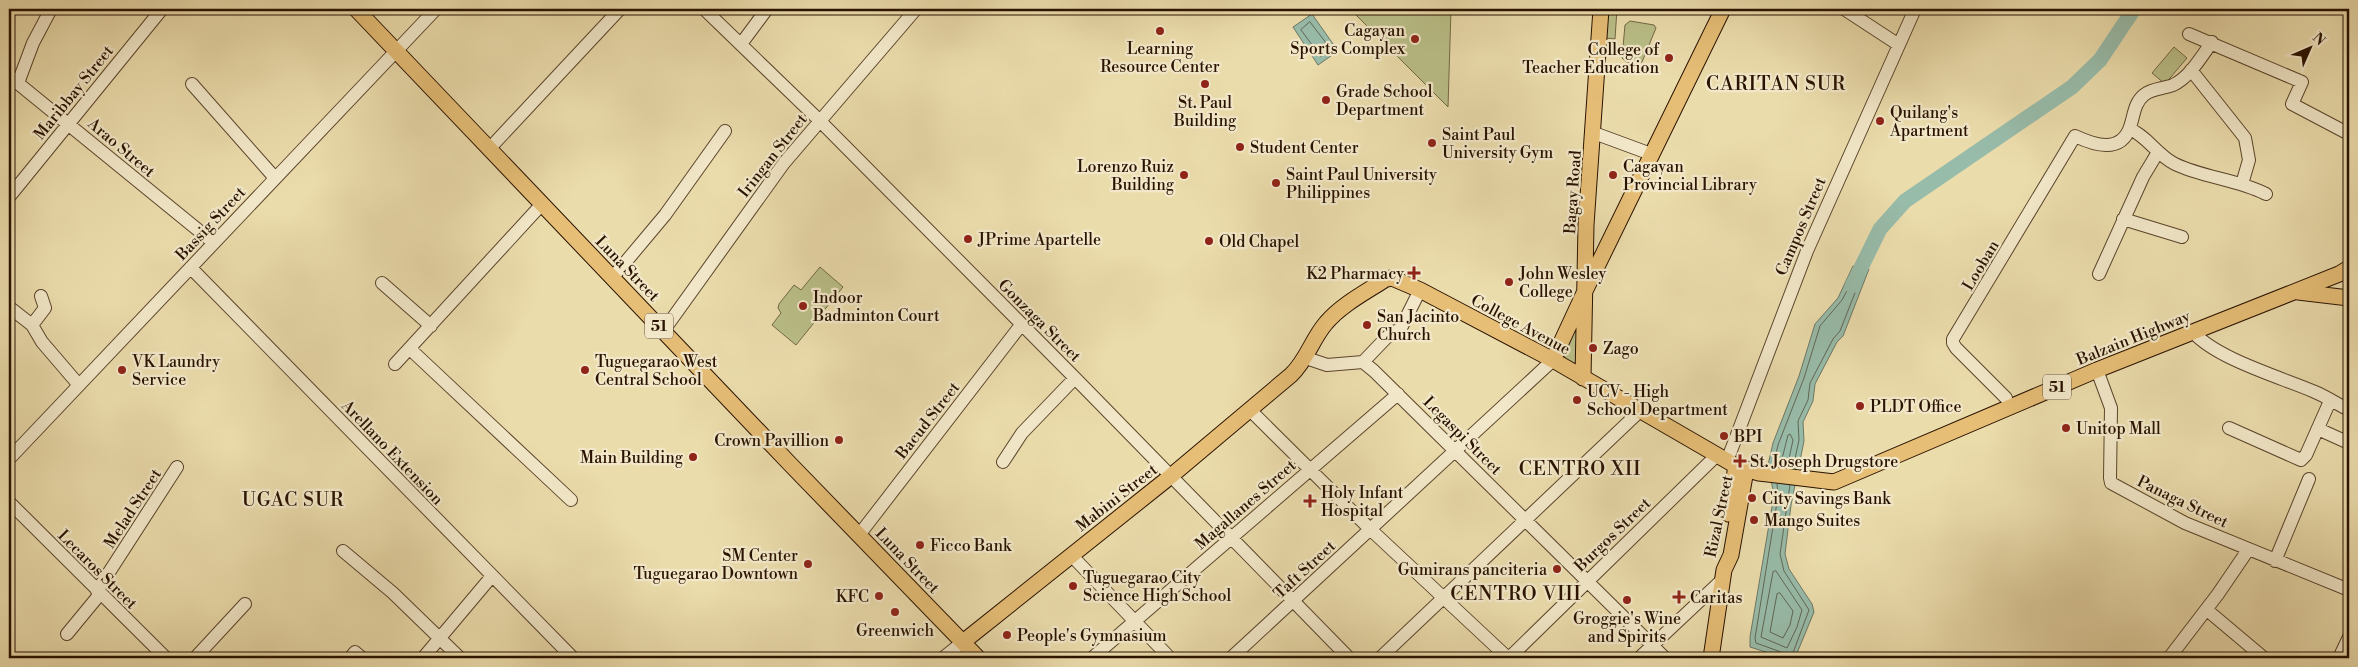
<svg xmlns="http://www.w3.org/2000/svg" width="2358" height="667" font-family="'Libre Bodoni',serif">
<rect width="100%" height="100%" fill="#ebdcac"/>
<filter id="stains"><feTurbulence type="fractalNoise" baseFrequency=".004" numOctaves="4"/><feColorMatrix values="0 0 0 0 .2 0 0 0 0 .09 0 0 0 0 .02 0 0 0 .5 -.17"/></filter>
<radialGradient id="worn" r=".72"><stop offset=".6" stop-color="#630" stop-opacity="0"/><stop offset="1" stop-color="#630" stop-opacity=".3"/></radialGradient>
<path fill="#babf88" stroke="#726844" d="M1350 9H1451L1448 107Z
M1608 9H1617L1615 39 1606 38Z
M1630 21 1654 25 1656 28 1642 62C1636 66 1627 64 1622 58L1625 25Z
M2174 47 2187 58 2165 84 2152 73Z
M820 267 843 287 796 345 772 325 781 313 778 308 779 304 794 285 801 290Z
M1575 330 1577 331V362L1571 364 1566 360 1564 355Z"/>
<path fill="#98bcaa" stroke="#6c7866" d="M1312 14 1338 51 1318 65 1293 27Z
M1853 266 1869 269 1843 336 1837 342 1815 384 1813 401 1803 422 1804 441 1791 505 1785 554 1789 569 1812 604 1814 612 1795 658H1784L1750 647V637L1774 495 1768 465 1773 443 1799 376 1815 324 1838 298Z"/>
<g fill="none" stroke-linecap="round" stroke-linejoin="round">
<path stroke="#606755" stroke-width="1" d="M1310 22 1330 48 1321 57 1301 30Z
M1773 466 1778 445 1804 378 1820 326 1842 300 1856 273H1860L1862 275 1840 331 1833 339 1810 383 1808 400 1798 421 1799 440 1793 468
M1780 467 1788 435 1790 434 1793 440 1787 468
M1777 484 1778 496 1755 638 1756 643 1781 652 1783 658
M1790 485 1780 554 1784 571 1809 610 1791 658
M1776 571 1802 610 1797 627 1787 648 1761 637 1773 572Z
M1780 593 1793 611 1790 625 1783 638 1770 632 1777 594Z"/>
<path stroke="#98bcaa" stroke-width="15" d="M1852 286 1880 229 1905 201 2072 87 2100 60 2134 9"/>
<defs>
<path id="minor" d="M704 9 820 121 1075 378 1349 658
M1844 9 1899 45
M2189 34 2302 82 2292 104 2349 134
M741 44 767 9
M2191 70 2245 138 2249 160 2242 184
M9 76 214 243
M18 83 33 43 51 9
M192 84 275 178
M2130 129C2148 137 2157 155 2175 164 2204 178 2237 179 2266 194
M1594 133 1651 154
M490 148 620 9
M9 197 162 9
M2123 219 2182 237
M191 268 573 658
M2099 274 2143 177 2158 152
M613 277 665 215 725 131
M382 283 431 326
M41 296 45 308 32 325 42 342 78 384
M9 307 32 325
M664 330 784 163 916 9
M2193 332C2217 359 2280 377 2315 392 2327 397 2337 404 2349 410
M410 349 571 500
M1306 358 1327 365 1363 362 1374 371 1665 658
M1363 362 1387 337 1401 328 1420 290
M395 364 542 204
M2097 370 2111 408 2110 478 2111 483 2185 523 2349 590
M2006 398 1956 348 1953 343V339L2075 136C2094 145 2121 154 2130 127 2134 116 2134 103 2144 95 2152 88 2163 89 2173 85 2190 77 2201 57 2212 42
M1250 410 1370 529 1508 658
M2229 428 2301 460 2306 455 2330 401
M2318 429 2349 443
M9 459 436 9
M1727 461 1807 251 1915 9
M1003 462 1022 433 1075 378
M9 502 166 658
M859 535 1021 325
M343 551 393 593 460 658
M1071 555 1170 658
M2275 561 2309 479
M97 591 177 467
M2207 610 2264 658
M67 634 100 594
M195 658 245 604
M350 658 355 652 362 658
M423 658 492 576
M943 658 963 642
M1092 658 1398 394
M1231 658 1553 360
M1380 658 1640 411
M1509 658 1717 455
M1639 658 1723 579
M2169 658 2218 594 2248 550
M2339 658 2349 637"/>
<path id="major" d="M356 9 790 464 978 658
M2298 292 2349 298
M1553 360 1585 291 1723 9
M1583 378 1586 225 1601 9
M1728 514 1736 466
M963 642 1171 476 1291 375C1307 360 1312 339 1326 323 1341 305 1366 292 1386 279L1392 278 1420 290 1553 360 1736 466 1759 473 1834 482 2097 370 2339 274 2349 268
M1711 658 1724 570 1731 555 1746 470"/>
</defs>
<use href="#minor" stroke="#5a442b" stroke-width="14"/>
<use href="#major" stroke="#291200" stroke-width="17"/>
<use href="#minor" stroke="#f2e8c9" stroke-width="12"/>
<use href="#major" stroke="#e6be76" stroke-width="15"/>
</g>
<g fill="#8f2418" stroke="#f2e8c9" stroke-width="2">
<circle cx="1160" cy="31" r="5"/>
<circle cx="1415" cy="39" r="5"/>
<circle cx="1669" cy="58" r="5"/>
<circle cx="1205" cy="84" r="5"/>
<circle cx="1326" cy="100" r="5"/>
<circle cx="1880" cy="121" r="5"/>
<circle cx="1432" cy="143" r="5"/>
<circle cx="1240" cy="147" r="5"/>
<circle cx="1184" cy="175" r="5"/>
<circle cx="1613" cy="175" r="5"/>
<circle cx="1276" cy="183" r="5"/>
<circle cx="968" cy="239" r="5"/>
<circle cx="1209" cy="241" r="5"/>
<path d="M1411.5 265.5h5v5h5v5h-5v5h-5v-5h-5v-5h5z"/>
<circle cx="1509" cy="282" r="5"/>
<circle cx="803" cy="306" r="5"/>
<circle cx="1367" cy="325" r="5"/>
<circle cx="1593" cy="348" r="5"/>
<circle cx="122" cy="370" r="5"/>
<circle cx="585" cy="370" r="5"/>
<circle cx="1577" cy="400" r="5"/>
<circle cx="1860" cy="406" r="5"/>
<circle cx="2066" cy="428" r="5"/>
<circle cx="1724" cy="436" r="5"/>
<circle cx="839" cy="440" r="5"/>
<circle cx="693" cy="457" r="5"/>
<path d="M1737.5 453.5h5v5h5v5h-5v5h-5v-5h-5v-5h5z"/>
<circle cx="1752" cy="498" r="5"/>
<path d="M1307.5 493.5h5v5h5v5h-5v5h-5v-5h-5v-5h5z"/>
<circle cx="1754" cy="520" r="5"/>
<circle cx="920" cy="545" r="5"/>
<circle cx="808" cy="564" r="5"/>
<circle cx="1557" cy="569" r="5"/>
<circle cx="1073" cy="586" r="5"/>
<circle cx="879" cy="596" r="5"/>
<path d="M1676.5 589.5h5v5h5v5h-5v5h-5v-5h-5v-5h5z"/>
<circle cx="1627" cy="600" r="5"/>
<circle cx="895" cy="612" r="5"/>
<circle cx="1007" cy="635" r="5"/>
</g>
<g text-anchor="middle" stroke-width="4.5" stroke-linejoin="round" paint-order="stroke">
<g fill="#f2e8c9" stroke="#65523c" stroke-width="1">
<rect x="645" y="313.5" width="28" height="25" rx="4"/>
<rect x="2043" y="374.5" width="28" height="25" rx="4"/>
</g>
<g font-size="15" font-weight="bold" fill="#291200">
<text x="659" y="331">51</text>
<text x="2057" y="392">51</text>
</g>
<g font-size="16" fill="#291200" stroke="#f2e8c9" text-anchor="start">
<text x="1405" y="36" text-anchor="end">Cagayan<tspan x="1405" dy="18">Sports Complex</tspan></text>
<text x="1160" y="54" text-anchor="middle">Learning<tspan x="1160" dy="18">Resource Center</tspan></text>
<text x="1659" y="55" text-anchor="end">College of<tspan x="1659" dy="18">Teacher Education</tspan></text>
<text x="1336" y="97">Grade School<tspan x="1336" dy="18">Department</tspan></text>
<text x="1205" y="108" text-anchor="middle">St. Paul<tspan x="1205" dy="18">Building</tspan></text>
<text x="1890" y="118">Quilang's<tspan x="1890" dy="18">Apartment</tspan></text>
<text x="1442" y="140">Saint Paul<tspan x="1442" dy="18">University Gym</tspan></text>
<text x="1250" y="153">Student Center</text>
<text x="1174" y="172" text-anchor="end">Lorenzo Ruiz<tspan x="1174" dy="18">Building</tspan></text>
<text x="1623" y="172">Cagayan<tspan x="1623" dy="18">Provincial Library</tspan></text>
<text x="1286" y="180">Saint Paul University<tspan x="1286" dy="18">Philippines</tspan></text>
<text x="978" y="245">JPrime Apartelle</text>
<text x="1219" y="247">Old Chapel</text>
<text x="1404" y="279" text-anchor="end">K2 Pharmacy</text>
<text x="1519" y="279">John Wesley<tspan x="1519" dy="18">College</tspan></text>
<text x="813" y="303">Indoor<tspan x="813" dy="18">Badminton Court</tspan></text>
<text x="1377" y="322">San Jacinto<tspan x="1377" dy="18">Church</tspan></text>
<text x="1603" y="354">Zago</text>
<text x="132" y="367">VK Laundry<tspan x="132" dy="18">Service</tspan></text>
<text x="595" y="367">Tuguegarao West<tspan x="595" dy="18">Central School</tspan></text>
<text x="1587" y="397">UCV - High<tspan x="1587" dy="18">School Department</tspan></text>
<text x="1870" y="412">PLDT Office</text>
<text x="2076" y="434">Unitop Mall</text>
<text x="1734" y="442">BPI</text>
<text x="829" y="446" text-anchor="end">Crown Pavillion</text>
<text x="683" y="463" text-anchor="end">Main Building</text>
<text x="1750" y="467">St. Joseph Drugstore</text>
<text x="1321" y="498">Holy Infant<tspan x="1321" dy="18">Hospital</tspan></text>
<text x="1762" y="504">City Savings Bank</text>
<text x="1764" y="526">Mango Suites</text>
<text x="930" y="551">Ficco Bank</text>
<text x="798" y="561" text-anchor="end">SM Center<tspan x="798" dy="18">Tuguegarao Downtown</tspan></text>
<text x="1547" y="575" text-anchor="end">Gumirans panciteria</text>
<text x="1083" y="583">Tuguegarao City<tspan x="1083" dy="18">Science High School</tspan></text>
<text x="869" y="602" text-anchor="end">KFC</text>
<text x="1690" y="603">Caritas</text>
<text x="1627" y="624" text-anchor="middle">Groggie's Wine<tspan x="1627" dy="18">and Spirits</tspan></text>
<text x="895" y="636" text-anchor="middle">Greenwich</text>
<text x="1017" y="641">People's Gymnasium</text>
</g>
<g font-size="16" fill="#291200" stroke="#f2e8c9">
<text transform="translate(73 92) rotate(-51)" y="6">Maribbay Street</text>
<text transform="translate(122 147) rotate(40)" y="6">Arao Street</text>
<text transform="translate(772 155) rotate(-52)" y="6">Iringan Street</text>
<text transform="translate(1572 192) rotate(-86)" y="6">Bagay Road</text>
<text transform="translate(210 223) rotate(-47)" y="6">Bassig Street</text>
<text transform="translate(1800 226) rotate(-67)" y="6">Campos Street</text>
<text transform="translate(1980 265) rotate(-59)" y="6">Looban</text>
<text transform="translate(628 268) rotate(46)" y="6">Luna Street</text>
<text transform="translate(1040 320) rotate(45)" y="6">Gonzaga Street</text>
<text transform="translate(1521 324) rotate(28)" y="6">College Avenue</text>
<text transform="translate(2133 337) rotate(-22)" y="6">Balzain Highway</text>
<text transform="translate(927 420) rotate(-52)" y="6">Bacud Street</text>
<text transform="translate(1463 435) rotate(45)" y="6">Legaspi Street</text>
<text transform="translate(393 452) rotate(46)" y="6">Arellano Extension</text>
<text transform="translate(1116 497) rotate(-38)" y="6">Mabini Street</text>
<text transform="translate(2183 501) rotate(26)" y="6">Panaga Street</text>
<text transform="translate(1245 504) rotate(-41)" y="6">Magallanes Street</text>
<text transform="translate(132 508) rotate(-57)" y="6">Melad Street</text>
<text transform="translate(1718 516) rotate(-78)" y="6">Rizal Street</text>
<text transform="translate(1612 534) rotate(-44)" y="6">Burgos Street</text>
<text transform="translate(908 560) rotate(46)" y="6">Luna Street</text>
<text transform="translate(98 569) rotate(45)" y="6">Lecaros Street</text>
<text transform="translate(1304 569) rotate(-43)" y="6">Taft Street</text>
</g>
<g font-size="19" letter-spacing="1" fill="#291200" stroke="#f2e8c9">
<text x="1776" y="90">CARITAN SUR</text>
<text x="1580" y="475">CENTRO XII</text>
<text x="293" y="506">UGAC SUR</text>
<text x="1516" y="600">CENTRO VIII</text>
</g>
</g>
<rect width="2358" height="667" fill="none" stroke="#ebdcac" stroke-width="30"/>
<rect x="10" y="10" width="2338" height="647" fill="none" stroke="#291200" stroke-width="2.5"/>
<rect x="15" y="15" width="2328" height="637" fill="none" stroke="#291200"/>
<g transform="translate(2310 48) rotate(45)" stroke="#f2e8c9" stroke-width="4" paint-order="stroke">
<path d="M0-4L9 19L0 12L-9 19Z" fill="#291200"/>
<text y="-8" font-size="14" font-weight="bold" text-anchor="middle" fill="#291200">N</text>
</g>
<rect width="100%" height="100%" filter="url(#stains)"/>
<rect width="100%" height="100%" fill="url(#worn)"/>
</svg>
